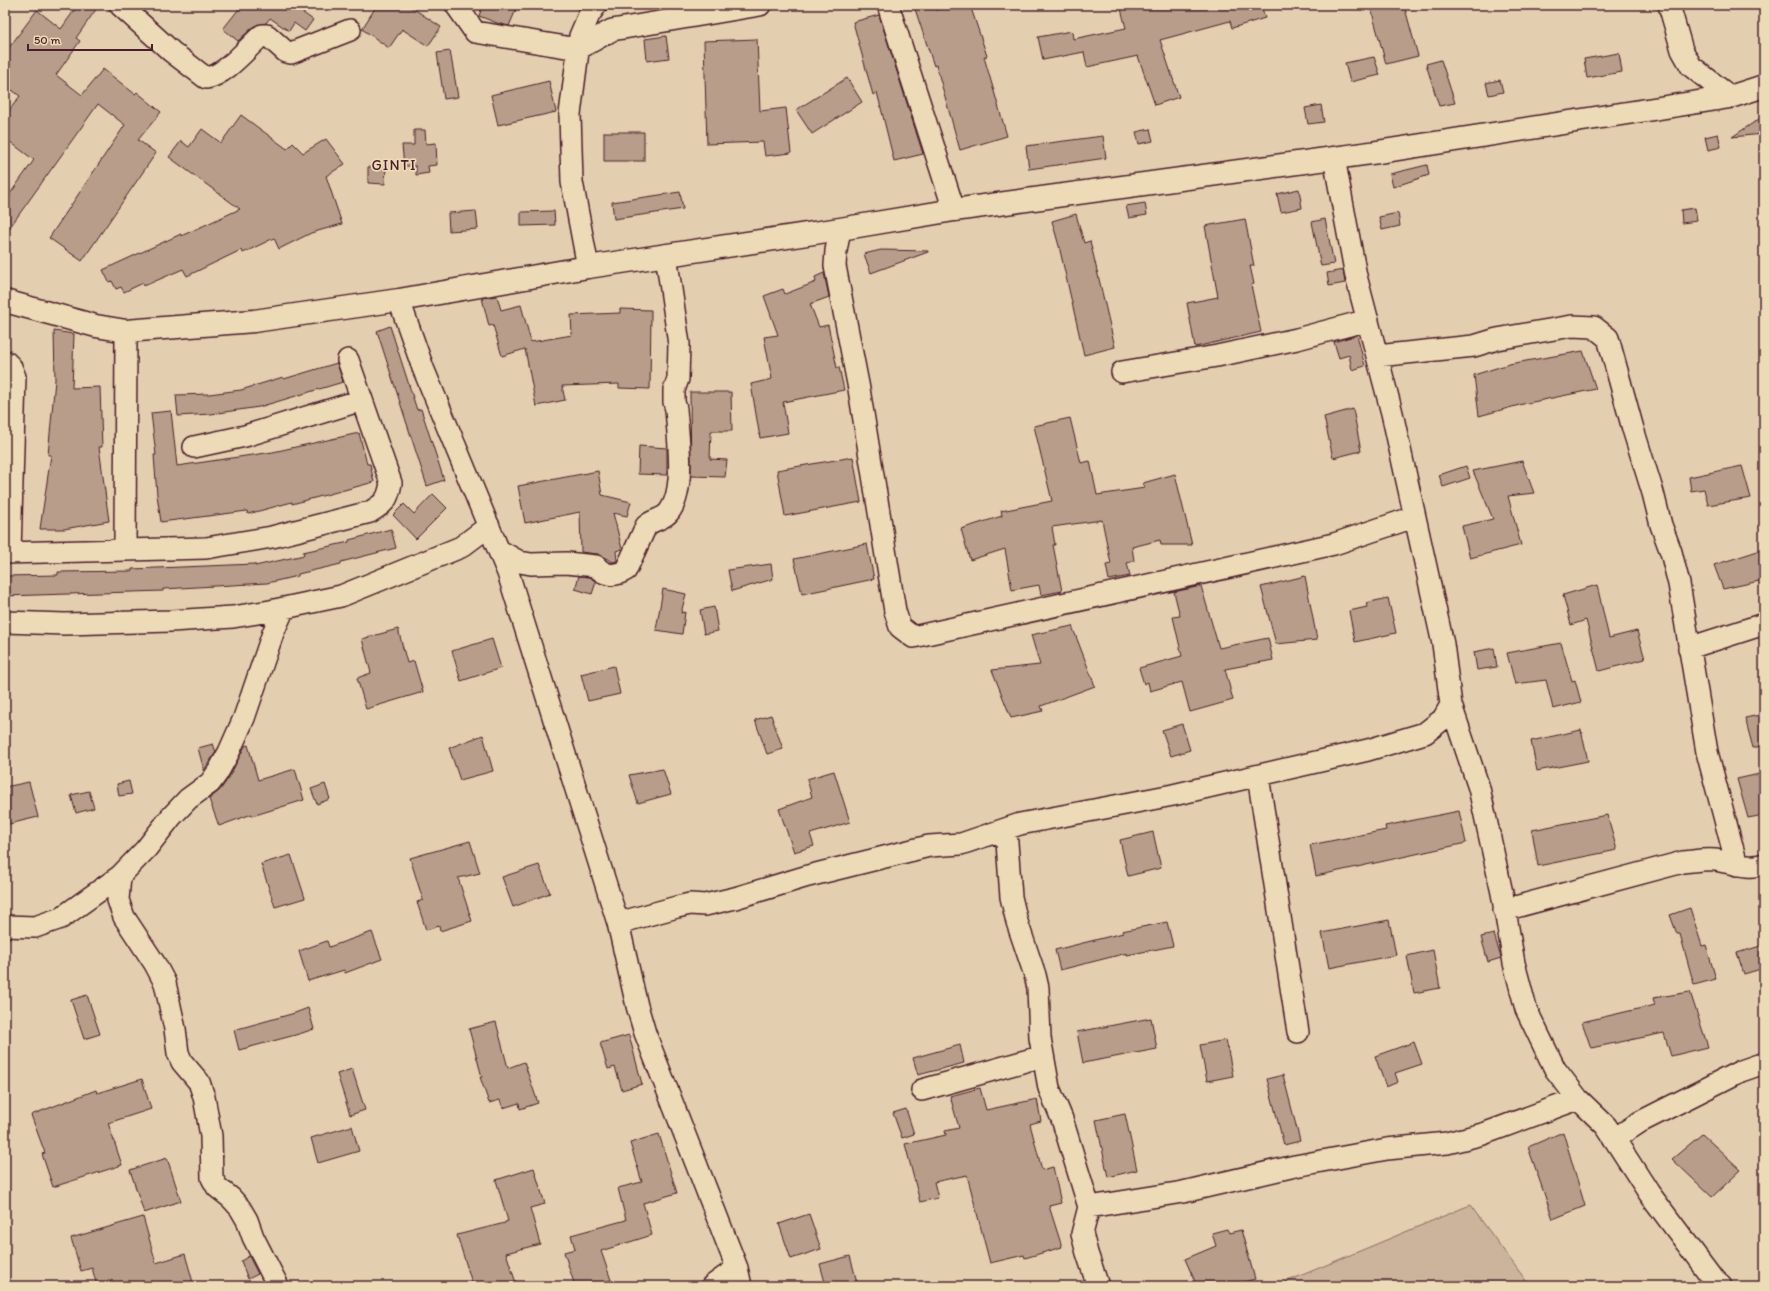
<svg xmlns="http://www.w3.org/2000/svg" width="1769" height="1291" font-family="Itim,sans-serif">
<rect width="100%" height="100%" fill="#e3cfaf"/>
<filter id="ink" filterUnits="userSpaceOnUse"><feTurbulence type="fractalNoise" baseFrequency=".025" numOctaves="2"/><feDisplacementMap in="SourceGraphic" scale="8" xChannelSelector="R" yChannelSelector="G"/><feConvolveMatrix kernelMatrix="1 2 1 2 8 2 1 2 1" color-interpolation-filters="sRGB"/></filter>
<g filter="url(#ink)">
<path fill="#ccb49c" stroke="#8b6a64" d="M1470 1205 1530 1286H1276Z"/>
<path fill="#b89e8a" stroke="#4a1f2b" d="M78 5H99L76 38 80 41 56 75 82 95 103 69 135 94 137 92 161 112 138 140 156 153 82 261 49 238 125 125 98 104 5 234V201L34 160 5 138V116L20 96 5 85V53L37 10 61 29Z
M242 5H292L313 20 305 31 294 23 289 31 270 18 266 23 254 26 238 41 223 29Z
M377 5H408L441 27 428 46 402 29 389 48 362 29Z
M483 5H518L509 26 497 23 479 16Z
M928 5H935L936 10 949 5H970L987 56 984 57 1007 136 960 150 936 65 934 66 915 9Z
M1120 5H1261L1265 18 1232 28 1230 21 1160 40 1179 97 1155 105 1138 56 1087 67 1084 52 1043 60 1038 37 1072 31 1073 39 1126 28Z
M1370 5H1404L1418 56 1386 64Z
M879 15 923 154 894 161 877 92 873 95 853 22Z
M666 36 669 58 647 61 645 39Z
M757 39 760 111 786 108 791 153 765 156 763 142 707 144 704 41Z
M450 51 458 97 444 99 437 53Z
M1619 53 1622 72 1587 78 1584 59Z
M1374 57 1380 75 1350 82 1345 63Z
M1441 60 1455 103 1439 106 1426 64Z
M847 78 862 102 812 134 796 110Z
M1500 80 1503 92 1489 95 1486 83Z
M549 81 556 112 498 125 491 95Z
M1321 105 1324 122 1308 124 1305 108Z
M241 115 287 149 293 143 303 153 326 139 345 164 326 176 342 224 311 233 279 249 274 238 243 253 241 250 187 276 183 269 144 286 143 283 124 292 121 287 116 289 112 281 109 282 103 270 181 234V236L240 209 169 157 181 141 189 147 202 129 221 143Z
M1762 117 1763 134 1732 137Z
M1150 129 1153 141 1139 144 1136 132Z
M414 130H425L426 144 436 143 437 165 428 166 429 173 416 175V166H404L402 145H414Z
M604 132H644V161H604Z
M1718 134 1721 147 1708 150 1705 137Z
M1103 136 1106 158 1029 169 1026 146Z
M1427 165 1429 175 1393 187 1390 174Z
M368 167H386L385 184 368 183Z
M1299 189 1302 208 1281 212 1277 194Z
M680 192 683 209 614 219 612 202Z
M1145 203 1147 215 1129 218 1126 206Z
M1695 208 1697 221 1682 223 1681 210Z
M476 211 478 229 449 231 448 213Z
M554 211 555 225 521 226V212Z
M1398 213 1400 226 1382 230 1379 217Z
M1076 214 1084 243 1090 241 1115 347 1084 355 1059 246 1052 221Z
M1245 219 1254 266H1250L1254 284 1251 285 1261 332 1195 347 1187 303 1218 297 1205 226Z
M1325 219 1334 264 1321 266 1312 222Z
M881 250 928 251V252L871 273 864 254Z
M1343 270 1345 283 1329 286 1327 273Z
M824 273 829 297 810 304 819 327 828 325 837 368 839 367 844 390 783 402 788 433 760 438 751 384 772 379 764 337 778 335 764 296 783 289 785 294 816 282 815 277Z
M497 296 501 310 521 305 531 342 572 335 571 315 620 313V309L651 310 650 389 619 388V384L562 386 565 400 536 406 525 349 502 356 493 325 489 326 482 298Z
M390 326 417 410 421 409 444 480 427 486 377 331Z
M54 331 74 334 72 388 100 387 102 447H99L109 521 64 529H40L51 455H48L55 380Z
M1357 335 1365 366 1352 370 1349 355 1339 358 1334 342Z
M1583 351 1596 389 1523 404 1479 416 1474 375 1509 364Z
M337 363 343 382 259 407 211 414 178 416 176 395 209 394 241 390 283 377 284 379Z
M690 392H731L732 431H711L710 459 727 460 725 477 691 476Z
M1353 409 1361 451 1333 458 1324 417Z
M171 411 177 466 273 452 359 433 367 464H370L374 482 292 504V502L248 514 247 511 161 522 157 495 154 455H156L151 413Z
M1070 418 1081 463 1090 461 1097 495 1145 488 1143 483 1175 474 1192 545H1161L1160 540 1132 547 1134 561 1127 563 1130 576 1109 580 1106 565 1111 564 1102 520 1052 527 1055 545H1053L1062 591 1041 595 1039 585 1012 590 1005 549 970 560 961 529 1002 516 1001 511 1052 501 1034 426Z
M639 446 667 448V475L638 474Z
M853 457 861 502 785 516 777 470Z
M1522 461 1534 493 1508 496 1521 545 1470 558 1462 526 1493 519 1473 471Z
M1466 466 1470 478 1443 487 1439 475Z
M1742 466 1751 498 1708 505 1704 489 1691 491 1689 477Z
M598 471 602 495 631 502 627 516 613 513 622 549 616 551 617 561 613 562 598 554 581 552 580 512 525 523 518 486Z
M433 494 447 508 416 539 393 515 404 504 414 514Z
M391 529 396 548 341 562V564L298 574V576L267 583 163 589V591L5 596V576L58 575V572L132 571V569L255 564V566L304 555 303 552 349 542V540Z
M867 544 874 579 802 594 794 559Z
M1764 549V580L1723 589 1714 565Z
M771 564 773 579 732 591 728 570Z
M579 576 590 577 596 582 592 594 575 589Z
M1305 576 1317 640 1276 644 1261 587Z
M1597 585 1609 638 1637 631 1645 659 1599 671 1586 620 1571 625 1563 595Z
M1201 586 1219 648 1268 638 1273 660 1225 669 1233 700 1190 712 1182 682 1150 691 1148 682 1144 684 1139 668 1182 656 1173 617 1180 616 1174 592Z
M663 589 686 594 681 613 685 612 682 634 656 630Z
M1388 598 1396 633 1355 642 1349 611 1367 607 1366 603Z
M714 607 718 631 704 634 700 610Z
M1072 626 1095 686 1041 706 1043 711 1011 718 992 670 1040 665 1031 635Z
M398 629 407 663 414 661 423 692 366 709 357 678 371 673 362 639Z
M492 639 501 668 461 681 452 651Z
M1561 643 1572 681 1575 680 1581 702 1553 709 1546 680 1515 684 1507 653Z
M1494 648 1497 667 1477 670 1474 652Z
M614 666 620 694 588 701 581 674Z
M1764 714V745L1753 748 1745 718Z
M771 715 783 749 767 754 755 720Z
M1182 724 1190 750 1171 756 1162 730Z
M1581 730 1588 761 1537 771 1531 741Z
M483 735 493 771 460 780 449 748Z
M213 744 216 752 204 770 198 748Z
M248 745 258 780 295 769 304 800 252 816V814L219 826 209 799 220 790 228 779 245 746Z
M663 769 671 794 638 803 629 775Z
M834 771 850 822 810 834 814 846 794 852 779 809 812 797 807 779Z
M1764 773V815L1748 818 1737 779Z
M129 781 132 794 119 796 117 784Z
M29 782 38 817 5 825V787Z
M325 784 330 799 317 804 311 789Z
M89 791 94 808 76 813 71 795Z
M1459 811 1466 843 1316 876 1310 845 1386 830 1385 826Z
M1607 815 1617 850 1538 866 1532 830Z
M1153 832 1161 868 1128 876 1120 840Z
M470 841 480 873 458 878 472 921 440 931 439 926 426 930 417 902 423 900 410 858Z
M291 855 305 898 275 907 261 864Z
M539 865 550 893 513 907 502 877Z
M1690 908 1702 946 1706 945 1716 979 1694 985 1680 934H1677L1670 915Z
M1389 920 1396 955 1329 968 1322 933Z
M1167 922 1173 946 1127 955V953L1060 970 1055 950 1123 933 1122 931Z
M372 932 382 959 345 973 344 970 308 981 299 951 327 941 329 947Z
M1494 934 1501 958 1488 962 1481 937Z
M1764 945V968L1744 974 1737 953Z
M1433 950 1440 988 1414 993 1407 956Z
M1690 992 1708 1047 1671 1056 1664 1033 1591 1048 1582 1022 1655 1005 1653 998Z
M87 995 100 1034 84 1039 71 1000Z
M308 1008 314 1029 299 1034 239 1050 234 1030 295 1013Z
M1151 1018 1157 1049 1083 1063 1077 1032Z
M496 1022 508 1068 524 1062 538 1103 520 1109 519 1103 503 1108 500 1100 489 1103 480 1077H482L469 1029Z
M629 1035 642 1084 622 1090 615 1067 608 1069 600 1043Z
M1226 1040 1233 1076 1207 1081 1200 1045Z
M1414 1042 1422 1064 1395 1073 1398 1082 1386 1087 1375 1056Z
M960 1045 964 1063 918 1075 913 1058Z
M352 1069 365 1110 350 1115 337 1074Z
M1283 1075 1300 1141 1284 1145 1267 1079Z
M142 1079 151 1109 108 1123 122 1165 53 1187 42 1154 45 1153 31 1115 96 1090 97 1093Z
M980 1088 986 1110 1037 1099 1041 1121 1030 1124 1042 1170 1053 1167 1061 1203 1049 1206 1062 1247 1025 1258 1024 1255 990 1263 967 1175 934 1182 938 1198 920 1202 905 1144 946 1135 945 1131 959 1128 950 1096Z
M906 1109 914 1134 902 1138 893 1113Z
M1125 1114 1137 1170 1108 1177 1096 1120Z
M352 1126 359 1151 318 1163 311 1138Z
M1563 1132 1585 1206 1553 1219 1528 1147Z
M659 1134 677 1193 643 1203 652 1235 601 1251 611 1280 592 1286H575L564 1252 575 1249 571 1235 626 1220 618 1188 642 1182 630 1143Z
M1702 1134 1741 1170 1712 1197 1672 1159Z
M167 1158 181 1201 144 1213 130 1170Z
M534 1168 545 1204 530 1208 540 1244 506 1253 517 1286H473L457 1235 505 1223V1222L508 1221 496 1180Z
M809 1214 821 1249 791 1259 779 1224Z
M143 1217 156 1263 185 1254 194 1286H97L92 1268 81 1271 71 1238Z
M1227 1229 1229 1233 1241 1230 1255 1279 1230 1286H1197L1185 1259 1216 1246 1212 1233Z
M249 1256 258 1274 248 1279 241 1261Z
M850 1256 858 1286H826L820 1264Z"/>
<g fill="none" stroke-linecap="round" stroke-linejoin="round">
<defs>
<path id="minor" d="M120 5 172 52 206 78C225 76 248 47 262 35H267L286 52 291 53 350 30
M456 5 475 32 578 49 612 30 760 5
M888 5 954 210
M1669 5 1682 50 1691 66 1730 97
M1334 158 1356 276 1392 413 1443 644 1451 705 1479 788 1502 893 1514 963 1526 1009 1555 1069 1578 1099 1606 1126 1649 1193 1714 1280 1721 1286
M840 229 836 251 835 266 859 389 895 611 900 627 913 637 1334 544 1414 517
M588 267 572 182 570 114 580 36 589 15 596 5
M399 300 423 368 508 573 618 923 637 1006 645 1033 737 1268 741 1286
M1377 356 1474 346 1497 339 1572 326 1594 327 1608 338 1633 429 1653 493 1661 525 1671 552 1679 584 1707 752 1737 865
M5 361 11 367 15 377 10 553
M1122 372 1217 356 1297 339 1368 320
M194 447 245 436 362 400
M125 549 126 331
M500 551 520 562 531 564 566 563 596 566C604 576 615 577 626 570L646 526C653 519 663 520 669 512 686 490 678 437 676 409L674 402V390L678 379 679 344 666 255
M5 553 206 548 272 537 370 512C385 503 388 500 391 483L348 360
M5 622 65 624 171 621 233 617 270 611 341 596 461 547 489 526
M1689 648 1764 624
M1258 776 1298 1032
M1006 829 1011 897 1017 922 1035 975 1038 988 1040 1038 1049 1088 1062 1119 1089 1207 1082 1234 1087 1253 1098 1286
M120 876 118 900 124 917 155 964 165 983 175 1029 178 1053 182 1062 199 1082 204 1097 211 1136 212 1178 217 1187 231 1198 240 1208 247 1220 253 1237 278 1286
M1504 910 1683 862C1694 861 1704 859 1715 860 1731 862 1748 870 1764 864
M618 923 677 907 690 904 705 905 735 898 808 876 929 846 961 844 1020 824 1173 795 1368 750 1425 733 1443 719 1451 705
M5 926 35 927 61 918 120 876 146 849 171 817 188 799 210 783 218 772 229 752 244 718 273 633 284 608
M922 1090 1043 1056
M1614 1139 1640 1122 1741 1071 1764 1063
M1089 1207 1183 1192 1295 1166 1387 1149 1447 1143 1483 1134 1578 1099
M712 1286 737 1268"/>
<path id="major" d="M5 301 96 326 126 331 254 321 399 300 588 267 840 229 954 210 1378 152 1730 97 1764 86"/>
</defs>
<use href="#minor" stroke="#4a1f2b" stroke-width="24"/>
<use href="#major" stroke="#4a1f2b" stroke-width="25"/>
<use href="#minor" stroke="#eddab7" stroke-width="21"/>
<use href="#major" stroke="#eddab7" stroke-width="22"/>
</g>
</g>
<g text-anchor="middle" stroke-width="3.5" stroke-linejoin="round" paint-order="stroke">
<g font-size="15" letter-spacing="1" fill="#4a1f2b" stroke="#eddab7">
<text x="394" y="170">GINTI</text>
</g>
</g>
<rect width="1769" height="1291" fill="none" stroke="#eddab7" stroke-width="20"/>
<rect x="10" y="10" width="1749" height="1271" fill="none" stroke="#4a1f2b" stroke-width="1.5" filter="url(#ink)"/>
<path d="M28 44v6h124v-6" fill="none" stroke="#4a1f2b" stroke-width="2"/>
<text x="34" y="44" font-size="12" fill="#4a1f2b" stroke="#eddab7" stroke-width="3" paint-order="stroke">50 m</text>
</svg>
